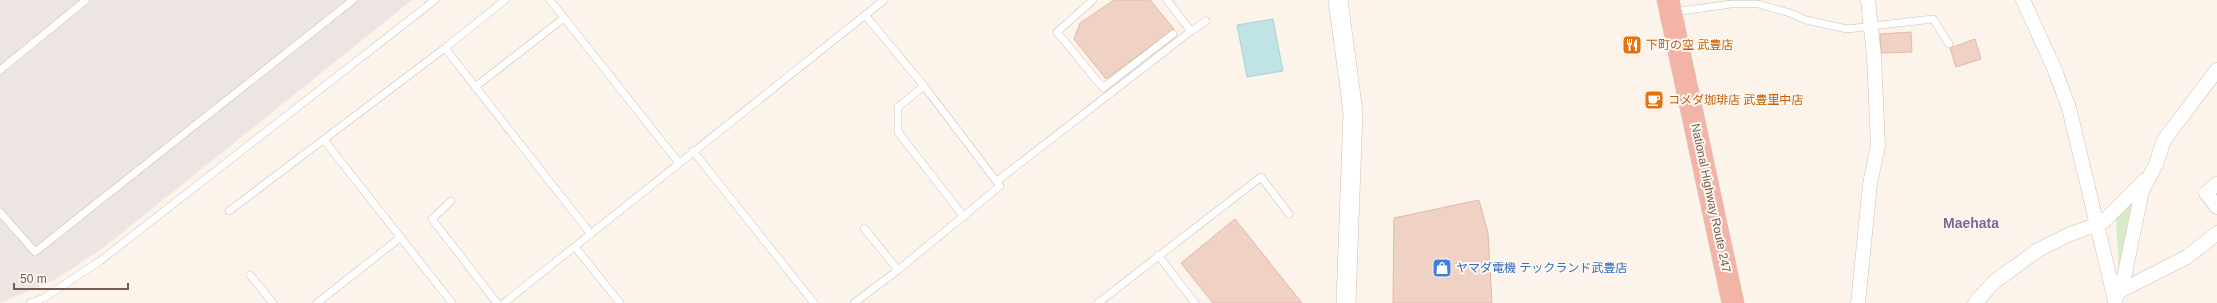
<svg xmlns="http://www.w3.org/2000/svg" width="2217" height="303" font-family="Arial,'Noto Sans JP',sans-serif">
<rect width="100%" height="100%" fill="#fcf4eb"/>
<path fill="#ece5e1" d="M0 0H412L103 248 56 279 0 303Z"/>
<path fill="#d9eaca" d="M2131 202 2136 203 2119 273 2116 219Z"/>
<path fill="#c0e3e5" stroke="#a7d3d7" d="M1273 19 1283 71 1247 77 1237 25Z"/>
<path fill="#f0d2c4" stroke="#e2b7a5" d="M1114 0H1150L1174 29 1106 79 1074 39 1080 23Z
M1911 32 1912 52 1881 53 1880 34Z
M1975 39 1981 59 1956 67 1950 48Z
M1479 200 1488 233 1492 303H1393L1394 218Z
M1235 219 1302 303H1213L1181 263Z"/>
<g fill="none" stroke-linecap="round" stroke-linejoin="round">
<defs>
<path id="lane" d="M550 0 679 163
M1093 0 1057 32 1103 88 1173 34
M1674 12 1731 4H1758L1790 13 1806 20 1847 29 1933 19 1949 44
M1191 31 1206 21
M445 48 590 233
M0 70 86 0
M924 86 898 107V132L964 217
M475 87 564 18
M324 140 452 303
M693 151 814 303
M997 181 1191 31 1167 0
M451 201 432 219 497 303
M229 211 445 48 505 0
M0 212 35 252 353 0
M864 228 898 270
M575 247 620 303
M1158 255 1195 303
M250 275 273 303
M30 303 44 298 100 261 435 0
M317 303 401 237
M504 303 884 0
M854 303 898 270 1000 186 924 86 865 15
M1098 303 1261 177 1289 214"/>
<path id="street" d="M2023 0 2054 68 2069 108 2115 300
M2217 184 2206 193 2217 207
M2118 292 2187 257 2217 233
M2115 301 2125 273 2142 191 2156 164 2164 140 2217 70
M1858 303 1870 184 1878 145 1874 56 1868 0
M1975 303 1994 282 2038 250 2068 235 2103 222 2145 180"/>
<path id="secondary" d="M1338 0 1353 112 1346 303"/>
<path id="highway" d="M1668 0 1733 303"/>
</defs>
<use href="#lane" stroke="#d0beb3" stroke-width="8"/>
<use href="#street" stroke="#d0beb3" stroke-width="15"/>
<use href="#secondary" stroke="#d3bdb1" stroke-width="20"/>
<use href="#highway" stroke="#d9d1ce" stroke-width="23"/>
<use href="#lane" stroke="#fff" stroke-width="7"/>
<use href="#street" stroke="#fff" stroke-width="14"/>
<use href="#secondary" stroke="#fff" stroke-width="19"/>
<use href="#highway" stroke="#f2b4a6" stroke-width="22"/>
</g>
<defs>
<symbol id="restaurant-square" viewBox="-11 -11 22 22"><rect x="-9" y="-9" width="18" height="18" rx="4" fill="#e8710a" stroke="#fef8f2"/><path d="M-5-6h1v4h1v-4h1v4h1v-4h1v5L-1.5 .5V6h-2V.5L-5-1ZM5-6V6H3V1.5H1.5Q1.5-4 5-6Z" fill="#fff"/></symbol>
<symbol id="cafe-square" viewBox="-11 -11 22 22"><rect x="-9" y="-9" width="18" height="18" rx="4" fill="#e8710a" stroke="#fef8f2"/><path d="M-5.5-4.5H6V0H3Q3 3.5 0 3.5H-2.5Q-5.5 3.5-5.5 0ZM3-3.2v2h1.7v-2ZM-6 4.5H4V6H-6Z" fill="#fff"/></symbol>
<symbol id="shop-square" viewBox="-11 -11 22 22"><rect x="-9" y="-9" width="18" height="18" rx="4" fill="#3f7fe0" stroke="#fef8f2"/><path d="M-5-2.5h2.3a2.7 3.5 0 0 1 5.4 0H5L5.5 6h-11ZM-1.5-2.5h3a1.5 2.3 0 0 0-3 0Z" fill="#fff"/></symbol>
</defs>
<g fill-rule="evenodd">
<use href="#restaurant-square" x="1621" y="34" width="22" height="22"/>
<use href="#cafe-square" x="1643" y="89" width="22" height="22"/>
<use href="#shop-square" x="1431" y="257" width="22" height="22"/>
</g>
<g text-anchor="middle" stroke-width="4" stroke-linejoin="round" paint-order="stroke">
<g font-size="12" fill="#c56008" stroke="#fef8f2" text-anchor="start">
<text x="1646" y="49">下町の空 武豊店</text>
<text x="1668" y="104">コメダ珈琲店 武豊里中店</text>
</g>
<g font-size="12" fill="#765a4f" stroke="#fef8f2">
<text transform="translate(1711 198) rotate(78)" y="4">National Highway Route 247</text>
</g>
<g font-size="12" fill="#366cbe" stroke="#fef8f2" text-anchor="start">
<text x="1456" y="272">ヤマダ電機 テックランド武豊店</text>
</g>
<g font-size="14" font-weight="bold" fill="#806792" stroke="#fef8f2">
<text x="1971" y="228">Maehata</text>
</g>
</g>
<path d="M14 283v6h114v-6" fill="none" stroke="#765a4f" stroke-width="2"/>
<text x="20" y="283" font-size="12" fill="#765a4f" stroke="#fef8f2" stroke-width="3" paint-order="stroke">50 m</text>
</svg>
